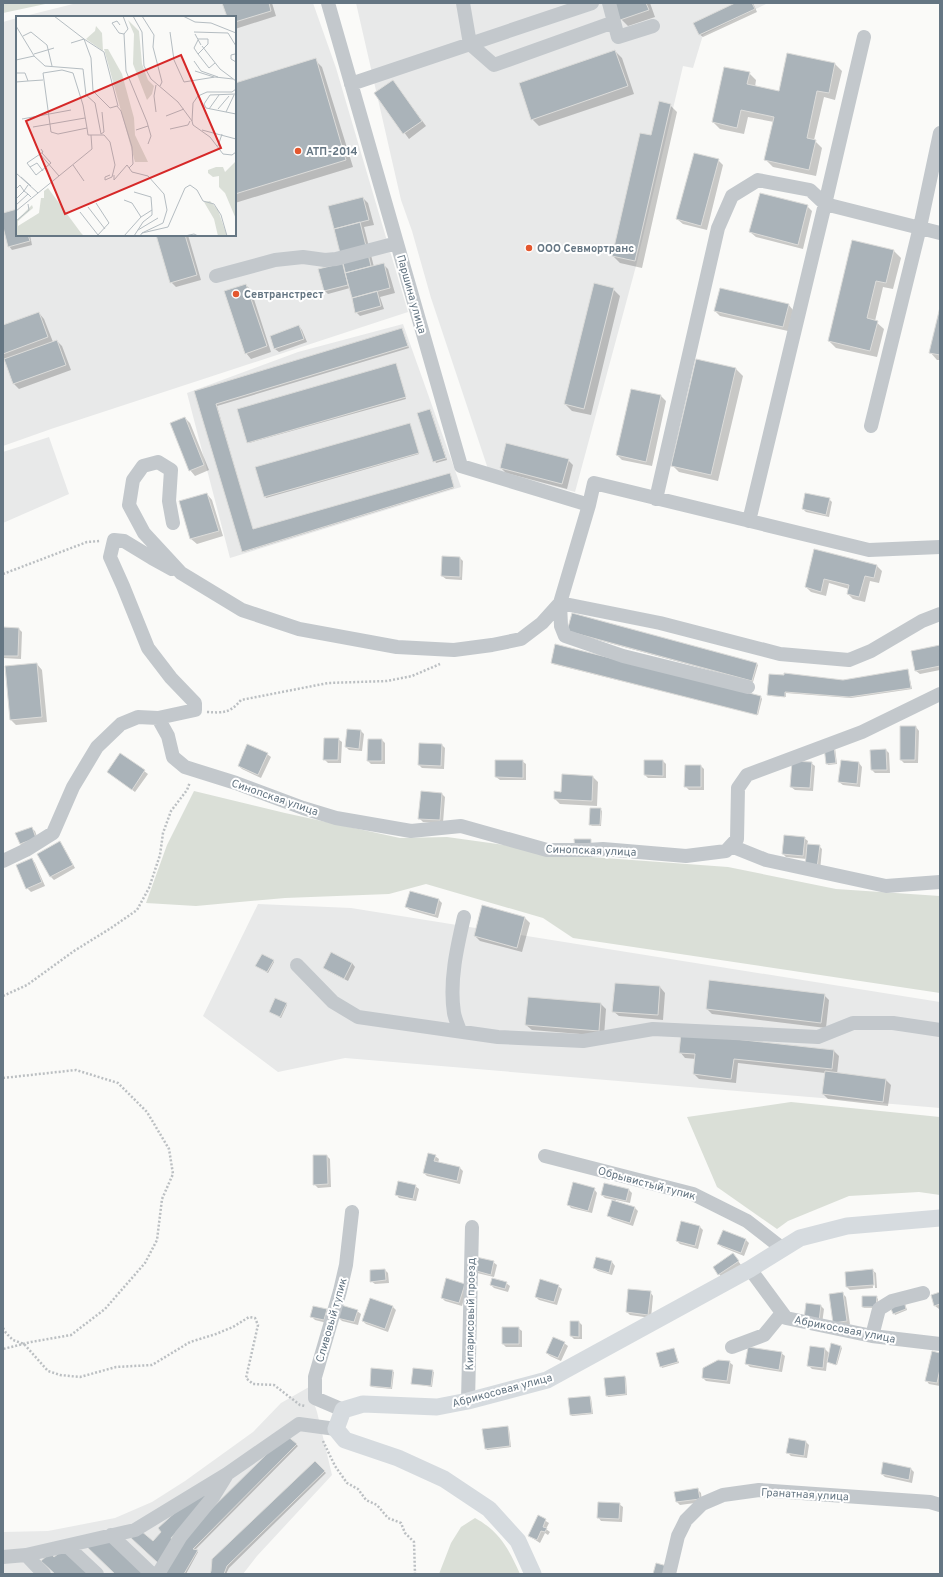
<svg xmlns="http://www.w3.org/2000/svg" width="943" height="1577" font-family="Overpass,sans-serif">
<rect width="100%" height="100%" fill="#fafaf8"/>
<path fill="#e8e9e9" d="M77 3H313L336 68 408 312 51 429 3 446V22L17 18V235H235V17H21Z
M356 3H768L703 35 693 68 683 66 636 266 575 492 488 469 431 298 412 231 401 200Z
M403 324 461 487 230 558 187 393 298 352Z
M49 437 69 494 3 523V452Z
M258 904 351 908 940 1002V1108L345 1058 278 1072 203 1016Z
M309 1387 317 1412 332 1475 257 1556 243 1574H3V1532L48 1531 115 1518 152 1502 185 1481 253 1432 281 1403Z"/>
<path fill="#dadfd7" d="M3 3H50L3 13Z
M194 791 285 813 400 838 447 837 591 857 728 867 836 889 940 896V993L573 938 543 918 426 884 389 894 285 898 196 906 146 903 167 845Z
M791 1102 940 1117V1195L919 1192 849 1196 788 1221 777 1229 717 1187 687 1117Z
M475 1518C499 1531 509 1549 520 1574H439L451 1543 461 1527Z"/>
<path fill="#0003" d="M224 3H272L276 16 235 29V17H228Z
M616 3H650L655 17 628 26 621 19Z
M738 3H753L757 12 703 37 699 34Z
M615 51 622 58 634 94 539 126 532 119Z
M315 60 322 67 353 167 235 203V84Z
M835 64 842 71 835 100 824 97 814 140 822 148 816 176 773 167 766 160 774 122 748 117 744 134 720 129 713 122 749 73 756 80 755 87 780 92Z
M393 81 426 126 409 139 376 94Z
M670 105 677 112 642 268 620 263 613 256 652 136Z
M718 160 723 165 707 230 683 224 677 219Z
M363 198 368 203 374 225 364 227 374 267 383 264 388 269 395 293 380 297 384 309 360 316 356 312 350 288 328 294 325 291 344 264Z
M807 206 812 211 803 249 756 237 750 232Z
M17 210V235H30L32 245 12 250 9 246 3 223V214Z
M157 235H188L201 280 176 287 171 282Z
M894 251 901 258 893 289 883 287 875 321 884 329 877 357 836 348 829 341Z
M246 285 251 290 271 352 251 359 246 353Z
M613 289 620 296 591 415 572 411 565 404Z
M788 304 793 310 788 331 720 316 715 311Z
M940 311V360H937L930 352Z
M39 313 44 319 53 342 57 341 62 346 71 370 19 389 14 384 5 360 3 361V326Z
M299 326 302 330 307 342 279 352 275 349 271 336Z
M402 329 409 348 217 406 253 530 451 476 454 488 244 552 195 392Z
M396 364 406 399 249 443 248 442Z
M736 369 743 376 718 481 679 472 672 465Z
M632 390 661 396 666 401 652 466 622 460 617 455Z
M431 411 447 460 436 463 418 414Z
M185 418 190 423 209 470 195 476 190 470Z
M410 424 419 454 266 498 265 496Z
M568 460 573 465 567 489 506 473 501 468Z
M207 494 212 500 223 536 197 544 191 539 181 502Z
M829 499 832 502 829 517 806 512 803 509Z
M815 551 877 566 882 571 879 583 870 581 865 602 853 599 848 594 849 589 829 583 826 596 811 592 806 587Z
M460 558 463 561 462 580 446 579 442 576Z
M3 628 19 629 22 632 21 659 3 658Z
M569 632 756 663 758 665 753 682Z
M556 646 761 697 762 699 758 715 553 664 552 662Z
M940 646V670L920 674 916 671 912 651Z
M37 664 42 670 47 722 16 725 11 720Z
M908 671 912 689 851 698 786 693V697L770 696 768 695Z
M916 727 919 731 918 763H904L901 760Z
M361 731 364 734 362 751 349 750 346 747Z
M338 739 342 742 341 763H328L324 759Z
M382 740 385 743V764H371L368 761Z
M420 744 442 745 445 748 444 769 422 768 419 765Z
M835 748 837 764 828 765 827 763Z
M886 750 889 753 890 773H875L872 770Z
M267 754 271 757 261 778 242 769 239 766Z
M522 761 526 764V780H500L496 777Z
M663 761 666 764V778H648L645 775Z
M811 763 815 766 813 791 795 790 791 787Z
M859 763 862 767 860 787 843 785 839 782Z
M701 766 704 769V790H689L686 787Z
M144 771 148 774 135 792 108 772Z
M593 777 598 782 597 806 560 804 555 799 562 793Z
M422 792 442 794 445 797 443 823 423 822 419 818Z
M600 809 602 811 601 826H592L590 824Z
M31 828 35 831 39 842 24 847 20 844 17 833Z
M804 838 808 841 807 845 819 846 822 849 820 871 807 859 786 857 783 854Z
M60 843 63 846 75 868 54 880 51 877 39 854Z
M32 859 35 863 45 886 31 892 27 888Z
M439 900 442 903 438 918 410 910 406 907Z
M525 918 530 923 522 952 480 941 475 936Z
M273 960 274 962 268 973 258 967Z
M352 963 355 967 348 981 328 971 325 968Z
M660 987 665 993 663 1020 619 1016 613 1011Z
M824 995 829 1000 826 1028 712 1014 707 1009Z
M286 1004 287 1005 281 1018 270 1012Z
M601 1004 606 1009 604 1036 532 1030 526 1025Z
M834 1051 839 1056 837 1074 885 1079 891 1085 888 1106 828 1099 823 1094 825 1073 738 1063 736 1083 699 1079 694 1074 696 1059 685 1058 680 1052Z
M327 1156 330 1159 331 1187 318 1188 314 1184Z
M435 1156 439 1159 438 1163 460 1168 463 1171 460 1184 427 1176 424 1173Z
M415 1186 419 1189 416 1201 399 1198 396 1194Z
M594 1189 597 1193 592 1213 571 1208 568 1204Z
M629 1190 632 1193 630 1203 616 1200 615 1202 635 1208 638 1211 633 1226 612 1219 608 1215 614 1200 605 1198 602 1195Z
M682 1222 700 1227 703 1230 698 1249 680 1244 677 1241Z
M724 1231 746 1240 749 1243 744 1256 722 1247 718 1244Z
M736 1258 741 1265 722 1278 714 1267Z
M493 1262 497 1265 494 1277 477 1273 474 1270Z
M612 1262 615 1266 612 1275 598 1271 594 1268Z
M385 1270 388 1273 389 1283 375 1284 371 1281Z
M872 1270 876 1273 877 1288H875L874 1272H872L873 1288 850 1290 847 1287 846 1272Z
M447 1280 467 1288 462 1306 445 1301 442 1298Z
M506 1283 510 1286 508 1292 494 1288 491 1285Z
M558 1286 562 1289 557 1305 539 1300 536 1297Z
M650 1292 653 1296 651 1318 630 1315 627 1312Z
M940 1293V1308L939 1309 935 1306Z
M843 1294 846 1297 850 1324 837 1326Z
M876 1297 878 1299 877 1308H864L863 1307Z
M807 1304 821 1306 824 1309 822 1324Z
M905 1304 907 1310 895 1315 894 1313Z
M393 1307 396 1310 388 1332 366 1324 363 1321Z
M327 1310 330 1314 327 1323 315 1320 311 1316Z
M357 1311 361 1314 358 1325 342 1321 338 1317Z
M579 1322 582 1325V1339H574L571 1336Z
M518 1328 522 1331V1347H506L503 1344Z
M564 1343 568 1346 561 1361 550 1356 547 1353Z
M811 1347 825 1349 830 1354 841 1347 842 1348 837 1365 827 1362 826 1371 812 1369 808 1365Z
M674 1349 679 1363 662 1368 661 1366Z
M781 1353 785 1356 782 1372 750 1367 747 1364Z
M940 1354V1386L929 1384 926 1380Z
M729 1362 733 1365 730 1384 706 1381 703 1378 704 1369Z
M392 1371 394 1372 392 1389 372 1387 371 1386Z
M432 1371 434 1372 432 1387 412 1383Z
M624 1377 626 1378 627 1395 608 1397 607 1395Z
M590 1397 591 1398 593 1414 572 1416 571 1415 569 1398Z
M507 1427 509 1429 511 1447 487 1450 486 1448Z
M286 1436 298 1446 195 1550 198 1552 186 1574H166Z
M806 1442 809 1445 807 1458 791 1456 787 1452Z
M315 1463 326 1473 229 1568 226 1574H211Z
M884 1463 911 1469 914 1472 912 1483 885 1477 882 1474Z
M698 1490 701 1493 702 1502 680 1505 677 1502Z
M619 1504 623 1507 622 1522 601 1521 598 1517Z
M539 1517 549 1523 546 1529 550 1532 548 1535 545 1533 540 1543 529 1536Z"/>
<path fill="#aab3b9" stroke="#dcdcda" d="M222 3H269L271 11 235 22V17H227Z
M614 3H646L649 10 620 20Z
M735 3H752L755 9 699 35 693 23Z
M615 50 628 86 531 120 519 83Z
M787 53 835 63 829 93 817 91 807 138 816 140 809 170 764 160 774 117 741 110 737 128 712 122 724 67 750 72 747 84 779 91Z
M316 58 346 160 235 194V83Z
M393 80 422 121 403 134 374 93Z
M659 101 671 104 635 261 612 256 640 133 651 135Z
M694 153 719 159 701 226 676 219Z
M760 193 808 205 798 245 749 232Z
M363 197 369 220 334 229 328 206Z
M17 209V235H28L30 241 8 247 3 227V213Z
M360 222 371 266 345 273 334 229Z
M156 235H185L197 275 170 283Z
M852 240 894 250 886 283 876 281 867 318 878 321 870 351 828 341Z
M343 263 348 285 324 291 318 269Z
M384 263 390 288 352 298 345 273Z
M594 283 614 288 584 409 564 404Z
M246 284 267 346 245 354 224 291Z
M720 288 789 304 783 327 714 311Z
M377 291 381 306 355 313 352 298Z
M940 307V355L929 353Z
M39 312 48 337 3 354V325Z
M299 325 304 339 274 349 270 336Z
M402 328 408 346 216 404 253 529 450 473 454 487 242 552 194 391Z
M57 340 66 365 13 384 4 359Z
M696 359 736 368 711 475 671 466Z
M396 363 406 397 247 443 237 409Z
M631 389 661 395 646 462 616 455Z
M430 409 446 458 433 462 417 413Z
M185 417 204 465 189 471 170 423Z
M410 423 419 453 264 497 255 467Z
M506 443 569 459 562 484 500 468Z
M207 493 219 531 190 539 179 501Z
M805 493 830 498 826 515 802 509Z
M814 549 877 565 874 578 865 576 859 597 847 594 849 585 824 579 821 592 805 587Z
M442 556 460 557V577L441 576Z
M572 613 757 663 752 681 567 631Z
M3 627 19 628 18 656H3Z
M555 644 761 696 757 715 551 663Z
M940 645V666L915 671 911 651Z
M37 663 42 717 10 720 5 666Z
M908 669 911 688 849 697 785 692V697L767 695 769 674 784 675V673L843 680Z
M900 726H916L915 760H900Z
M347 729 361 730 359 749 345 747Z
M324 738H339L338 760H323Z
M368 739H382V761H367Z
M419 743 442 744 441 766 418 765Z
M247 744 268 753 258 775 238 766Z
M834 746 836 763 826 764 824 747Z
M886 749 887 770H871L870 750Z
M120 753 145 770 132 790 107 772Z
M495 760H523V778L495 777Z
M644 760H663V776L644 775Z
M841 760 859 762 857 784 838 782Z
M792 761 812 762 810 788 790 787Z
M685 765H701V787H684Z
M562 774 593 776 592 801 554 799V791L561 792Z
M421 791 442 793 440 820 418 819Z
M590 808H601L600 825H589Z
M32 827 36 838 20 844 15 833Z
M784 835 805 837 803 856 782 854Z
M574 839H591V849H575Z
M60 841 73 865 50 877 37 854Z
M807 844 820 845 817 868 805 867Z
M32 858 42 882 26 889 16 865Z
M410 891 439 899 435 915 405 907Z
M482 905 525 917 517 948 474 936Z
M331 952 352 963 344 979 323 968Z
M262 954 274 960 267 972 255 966Z
M709 980 825 994 821 1023 706 1009Z
M615 983 660 986 658 1015 612 1012Z
M528 997 601 1003 599 1031 525 1025Z
M275 998 287 1003 280 1017 269 1012Z
M681 1033 834 1050 832 1069 734 1059 731 1079 693 1074 695 1054 679 1053Z
M825 1071 886 1079 883 1102 822 1094Z
M428 1153 436 1155 434 1161 460 1167 457 1181 423 1173Z
M313 1155H327L328 1184 313 1185Z
M398 1181 416 1185 413 1199 395 1195Z
M573 1182 595 1188 588 1211 567 1205Z
M604 1183 629 1189 626 1201 601 1195Z
M612 1200 635 1207 630 1223 607 1216Z
M681 1221 700 1226 695 1246 676 1241Z
M723 1230 746 1239 741 1253 717 1244Z
M733 1253 739 1261 718 1275 713 1267Z
M476 1257 494 1261 491 1275 473 1270Z
M596 1257 612 1261 609 1273 593 1268Z
M385 1269 386 1280 370 1282V1270Z
M873 1269 874 1285 846 1287 845 1272Z
M446 1278 465 1284 459 1303 441 1298Z
M492 1278 507 1282 505 1289 490 1285Z
M540 1279 559 1285 554 1302 535 1297Z
M628 1289 651 1291 648 1315 626 1312Z
M843 1292 847 1321 833 1323 829 1294Z
M940 1292V1304L934 1306 931 1295Z
M862 1296H877L876 1307H862Z
M370 1298 393 1306 385 1329 362 1321Z
M904 1301 906 1309 893 1314 890 1306Z
M806 1303 821 1305 819 1321 804 1319Z
M341 1305 358 1310 354 1322 337 1318Z
M313 1306 327 1309 324 1320 310 1317Z
M570 1321H579V1337L570 1336Z
M502 1327H519V1344H502Z
M553 1337 565 1342 558 1358 546 1353Z
M831 1343 841 1346 836 1365 827 1362Z
M810 1346 825 1348 823 1368 807 1366Z
M748 1347 782 1352 779 1370 745 1364Z
M674 1348 678 1362 660 1367 656 1353Z
M932 1351 940 1353V1369L937 1383 925 1381Z
M718 1360 730 1361 727 1381 702 1378 703 1368Z
M371 1368 393 1370 391 1388 370 1386Z
M413 1368 433 1370 431 1386 411 1384Z
M625 1376 626 1394 606 1396 604 1378Z
M590 1396 592 1413 570 1415 568 1398Z
M508 1426 510 1446 485 1449 482 1429Z
M286 1435 297 1444 193 1549 198 1550 184 1574H165L188 1532Z
M789 1438 806 1441 804 1456 786 1453Z
M315 1461 325 1471 227 1566 224 1574H210L211 1571 212 1559Z
M883 1462 911 1468 909 1480 881 1474Z
M698 1488 700 1499 676 1502 674 1492Z
M204 1493 209 1497 171 1538 174 1543 158 1563 131 1538 140 1530 153 1541 161 1532 158 1528 191 1498Z
M598 1502 620 1503 619 1519 597 1518Z
M538 1515 546 1519 543 1527 547 1528 545 1532 541 1531 537 1540 528 1536Z
M110 1540 145 1574H115L85 1545Z
M64 1549 89 1574H55L41 1561 50 1553 54 1557Z
M656 1563 667 1566 665 1574H653Z"/>
<g fill="none" stroke-linecap="round" stroke-linejoin="round">
<path stroke="#bbbfc2" stroke-width="2.5" stroke-dasharray="2 2" stroke-linecap="butt" d="M3 574 87 542 100 541
M207 712C224 713 230 713 241 700L328 683 387 681 412 676 440 664
M3 996 27 985 74 951 111 928 137 910 149 888 160 855 163 833 171 811 187 790 190 782
M3 1078 76 1070 118 1083 147 1112 169 1149 173 1174 162 1199 157 1240 145 1263 105 1309 71 1335 31 1342 3 1349
M3 1328 6 1333 13 1340 24 1344 48 1371 60 1375 80 1377 116 1367 152 1365 190 1342 216 1334 233 1327 249 1317 255 1318 258 1325 246 1378 253 1384 274 1385 300 1405 305 1406
M323 1441 335 1466 347 1483 358 1489 366 1500 377 1505 388 1518 401 1523 405 1533 414 1542 415 1574"/>
<path stroke="#c3c8cc" stroke-width="14" d="M463 3 470 44 494 65 614 22
M609 3 618 37 653 26
M351 84 592 3
M216 276 275 260 303 257 325 260 336 259 397 243
M871 426 920 227 940 133
M656 499 718 228 732 196 758 180 810 190 825 204 940 233
M589 505 594 483 869 550 940 547
M749 521 825 204 864 37
M173 523 169 501 171 470 158 462 143 466 133 480 129 505 144 533 181 573 242 610 299 629 397 647 454 650 492 645 521 639 542 623 560 603 589 505 461 466 328 3
M748 687 623 656 565 636 561 626 560 603 660 623 780 654 849 660 871 651 922 621 940 614
M158 718 168 736 173 757 185 767 236 783 303 808 336 818 411 831 461 826 547 850H587L603 849 686 856 726 851 737 839 738 788 747 775 862 732 940 694
M731 846 766 860 886 886 940 882
M3 861 26 850 53 833 73 787 97 747 121 724 138 717 158 718 195 710V703L171 678 148 648 123 586 110 557 114 540 124 541 152 558 172 569
M297 965 333 1002 358 1017 498 1037 583 1041 653 1029 818 1037 853 1023H893L940 1030
M460 1031C458 1025 455 1019 454 1013 449 982 457 947 464 917
M545 1156 693 1194 747 1221 783 1249
M750 1269 786 1318 872 1336 940 1344
M872 1336 879 1309 892 1301 923 1293
M732 1347 764 1335 782 1313
M468 1401 472 1227
M343 1410 315 1398V1377L340 1291 346 1265 352 1212
M111 1535 152 1574
M67 1546 97 1574
M26 1555 44 1574
M3 1557 26 1555 135 1530 227 1474 299 1424 336 1429
M158 1574 181 1536 213 1497 226 1476
M669 1574 678 1536 686 1520 702 1504 723 1495 759 1490 930 1502 940 1505"/>
<path stroke="#d6dbdf" stroke-width="17" d="M533 1574 518 1541 489 1509 444 1479 398 1458 345 1440 336 1429 343 1410 363 1404 437 1407 468 1401 547 1380 750 1269 800 1238 847 1226 940 1218"/>
</g>
<g fill="#e4572e" stroke="#fff" stroke-width="1.5">
<circle cx="298" cy="151" r="4"/>
<circle cx="529" cy="248" r="4"/>
<circle cx="236" cy="294" r="4"/>
</g>
<g text-anchor="middle" stroke-width="4" stroke-linejoin="round" paint-order="stroke">
<g font-size="11" font-weight="bold" fill="#657683" stroke="#fff" text-anchor="start">
<text x="306" y="155">АТП-2014</text>
<text x="537" y="252">ООО Севмортранс</text>
<text x="244" y="298">Севтранстрест</text>
</g>
<g font-size="11" fill="#657683" stroke="#fff">
<text transform="translate(412 294) rotate(74)" y="4">Паршина улица</text>
<text transform="translate(275 797) rotate(19)" y="4">Синопская улица</text>
<text transform="translate(591 850) rotate(2)" y="4">Синопская улица</text>
<text transform="translate(647 1183) rotate(15)" y="4">Обрывистый тупик</text>
<text transform="translate(470 1314) rotate(-89)" y="4">Кипарисовый проезд</text>
<text transform="translate(331 1320) rotate(-74)" y="4">Сливовый тупик</text>
<text transform="translate(845 1329) rotate(11)" y="4">Абрикосовая улица</text>
<text transform="translate(502 1390) rotate(-15)" y="4">Абрикосовая улица</text>
<text transform="translate(805 1494) rotate(3)" y="4">Гранатная улица</text>
</g>
</g>
<g transform="translate(16 16)">
<rect width="220" height="220" fill="#fafaf8"/>
<path d="M112 4 123 15 126 48 132 64 138 70 136 78 131 84 117 48 118 18ZM80 10 86 17 87 35 70 23 79 15ZM88 33H92L106 58 118 102 119 119 132 146H119ZM220 145V203L209 177 203 171V160L197 161 192 157V154L200 151H207L209 156ZM32 172 65 217 68 220H0V205L16 189 17 192 2 205V210L23 197 25 182H28V175ZM194 185 202 194 211 220H202L198 203 188 186Z" fill="#dadfd7"/>
<path fill="none" stroke="#b5bdc2" stroke-width="1" d="M38 0 68 23 75 42 77 75 94 92 101 90 105 95 116 131 117 148 113 152M107 0 112 13 108 18M117 0 126 16 128 50 135 63 162 86 176 105M126 0 138 19 137 31 146 66 144 70M167 0 179 6 195 7 220 17M104 9 101 5 96 7 103 17 108 18 110 55 131 106 135 120 132 128M0 10 17 38M154 16 158 44 168 66 199 61 217 63M178 16 212 17 220 30M179 18 185 29M7 20 15 16 31 29 36 50M182 23H192V28L182 38 193 52 199 47M55 27 68 23 88 36 102 90M186 30 204 53 220 65M220 31V49M18 38 38 32M182 38 178 32 182 24M219 38 215 39V43L220 46M18 40 29 50 67 53 70 79 79 87 85 118 88 116 86 96M0 44 18 40 17 38M178 45 185 55 202 61M179 55 198 61M0 57H9L12 65 27 64M0 66 12 65M140 69 138 80 140 96M220 78 194 79 188 88 190 92 220 98M193 93 203 79M202 93 213 80M210 96 218 79M150 100 168 93M6 103 55 94M176 105 177 109 194 121 207 138 216 139 220 136M176 105 177 87 182 80 191 76H216L220 73M17 111 69 102M71 112 42 118 35 116 27 57 46 54 57 57 67 89 71 112 72 119H75M154 113 172 109 174 105M120 114 132 110M186 114 220 123M202 130 206 118M25 133 27 136 11 147 20 159 35 147 26 137M24 138 43 160M57 149 68 165M14 151 21 147 27 155M0 157 22 177M98 159V164L111 149 116 156 132 160 148 178 151 194 147 207 126 217M5 161 15 170M12 169 8 175 12 178M0 173 4 169 8 175 0 183M108 184 116 187 125 201M80 187 93 207 81 220M0 189 12 178 15 181M72 191 89 213M0 195 76 133 75 119H88L94 126 99 149 96 161 89 164V161L94 159M64 196 82 219M0 205 13 194 12 188M122 214 142 202M108 220 125 201 136 194 135 181 118 176M118 220 127 206 136 199V194M124 220 126 217 152 211 169 172 174 169 181 174 187 185 198 188 205 199 211 220M169 220 178 218 182 220"/>
<path fill="#d62828" fill-opacity="0.15" stroke="#d62828" stroke-width="2" d="M165 39 205 132 49 198 10 105Z"/>
<rect width="220" height="220" fill="none" stroke="#657683" stroke-width="2"/>
</g>
<rect width="943" height="1577" fill="none" stroke="#657683" stroke-width="8"/>
</svg>
